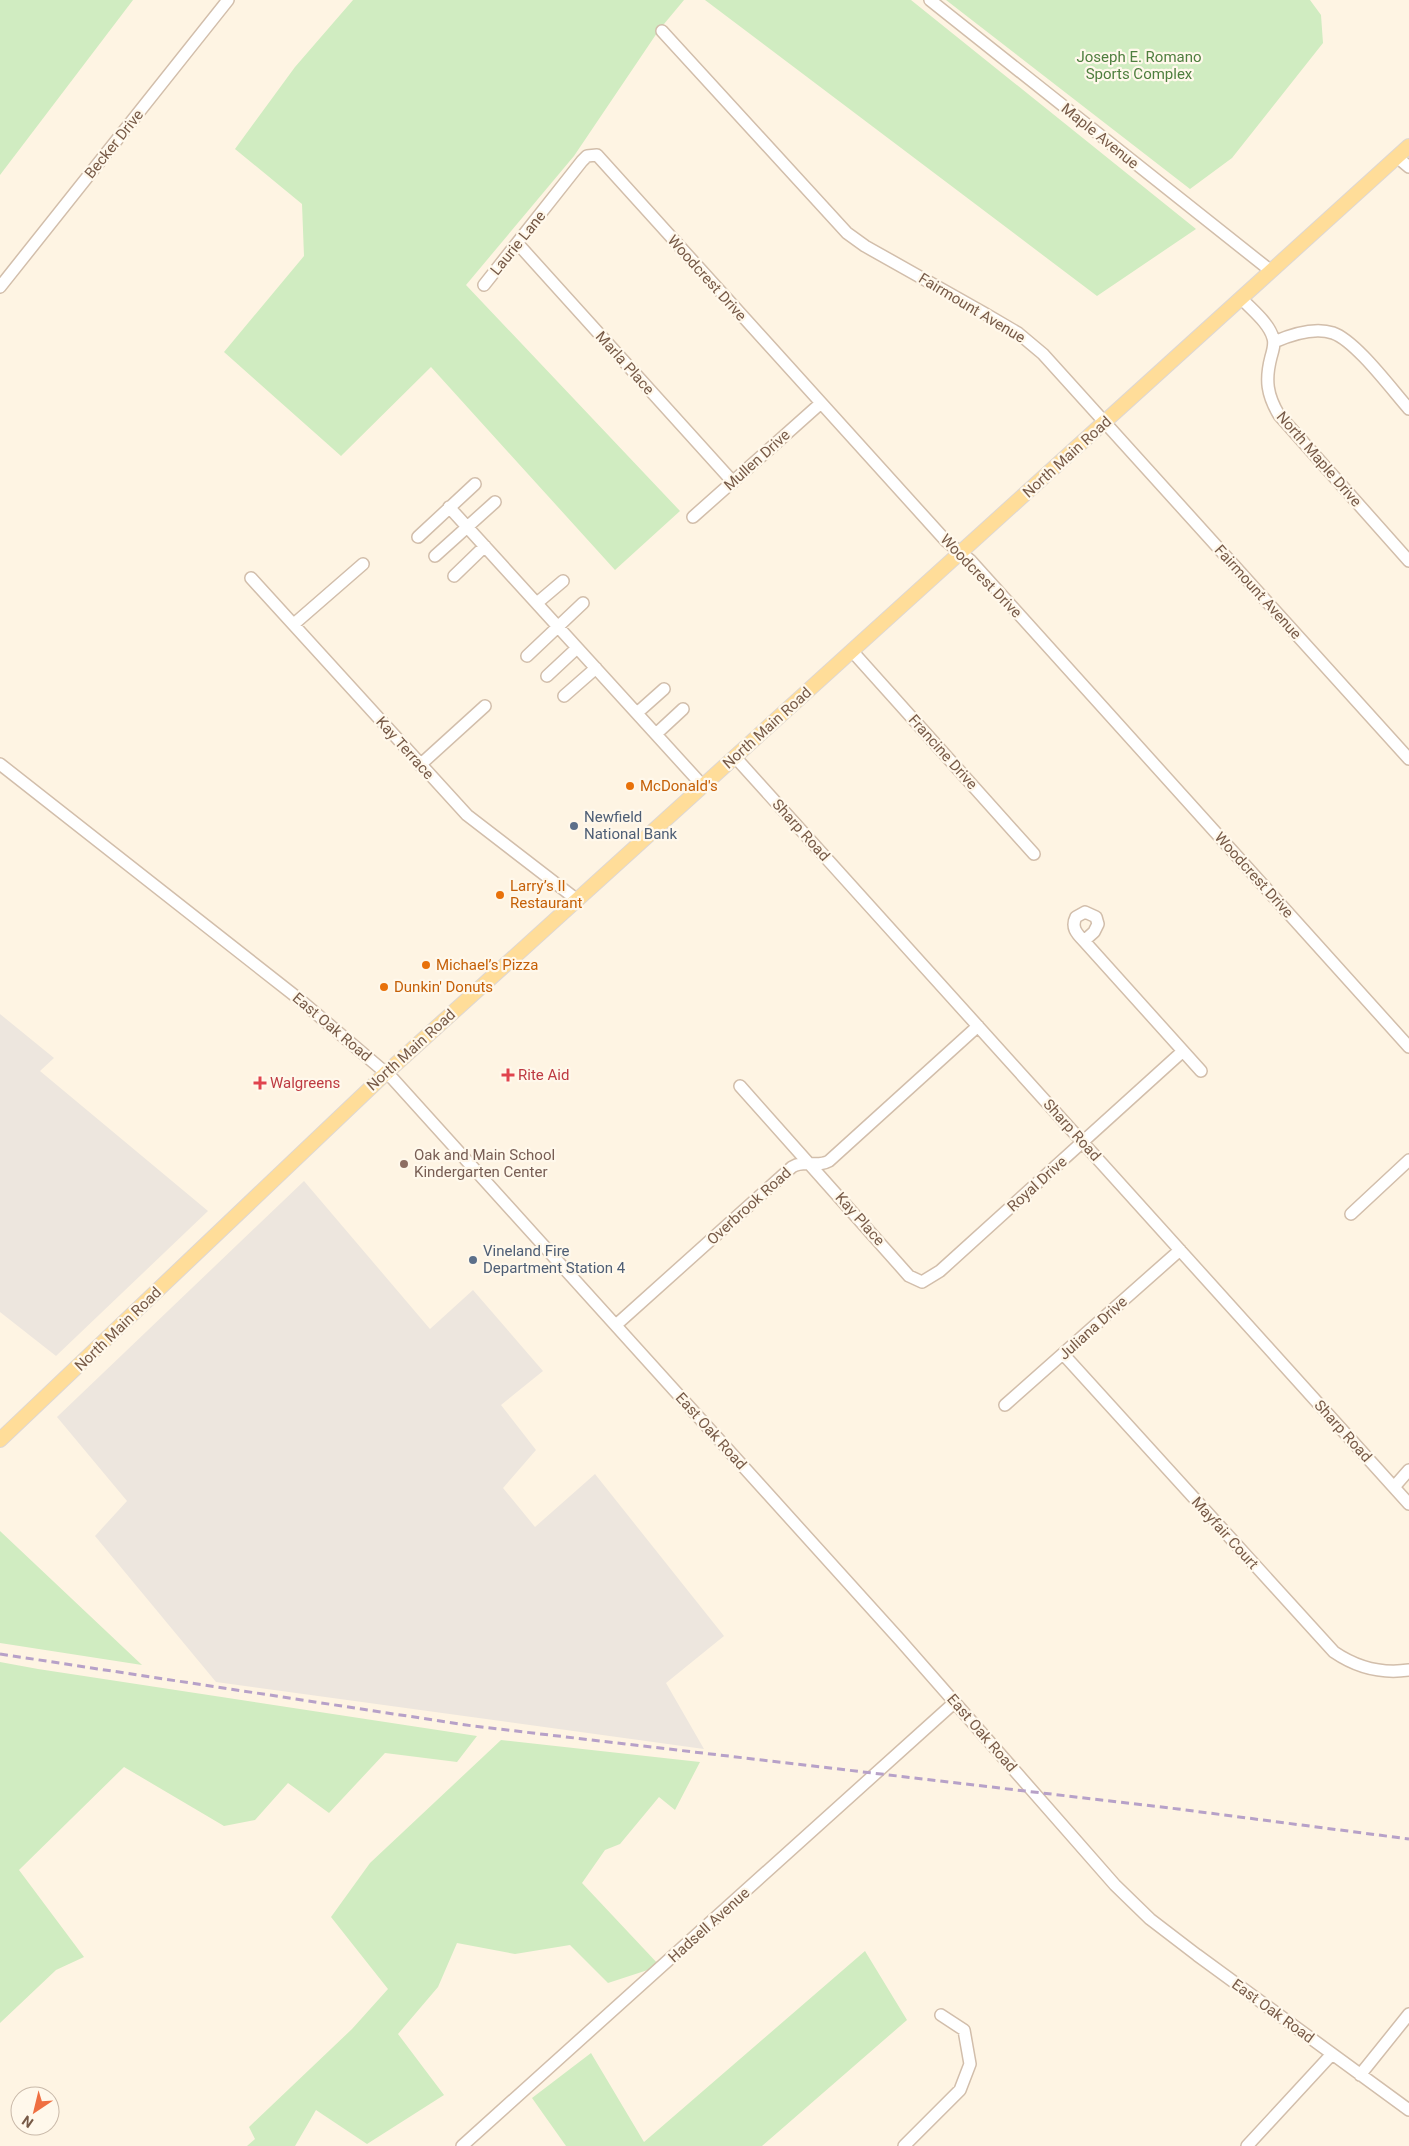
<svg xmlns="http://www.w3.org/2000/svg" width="1409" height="2146" font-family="Roboto,sans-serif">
<rect width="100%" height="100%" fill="#fef4e3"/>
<path fill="#ede6de" d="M0 1014 54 1058 40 1071 208 1211 56 1356 0 1312Z
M304 1181 430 1329 473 1290 543 1371 501 1405 536 1450 503 1488 535 1527 595 1474 724 1636 666 1683 704 1749 216 1682 95 1536 127 1501 57 1417Z"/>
<path fill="#d0ecc1" d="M0 0H133L0 175Z
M353 0H684L659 30 574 156 466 285 680 511 615 570 431 367 341 456 224 352 304 256 302 204 235 149 295 67Z
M705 0H911L1196 229 1097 296Z
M946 0H1310L1321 15 1323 43 1232 158 1190 189Z
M0 1531 142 1665 0 1643Z
M0 1662 38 1669 477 1736 457 1762 385 1753 329 1813 288 1783 255 1820 224 1826 124 1767 19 1870 84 1957 56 1970 0 2023Z
M501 1740 700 1762 675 1810 659 1797 620 1844 605 1850 582 1883 660 1966 608 1983 570 1945 515 1954 457 1943 438 1987 398 2034 444 2095 367 2144 316 2110 295 2146H247L255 2139 249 2127 352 2029 388 1989 331 1917 370 1863Z
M865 1951 907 2020 762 2146H566L532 2098 591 2053 644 2142Z"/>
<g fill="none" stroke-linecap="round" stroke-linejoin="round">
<defs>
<path id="minor" d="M930 0 1271 271
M662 31 847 233 865 246 984 313 1018 333 1043 354 1409 759
M1397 157 1409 167
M518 244 733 482
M484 285 582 161 587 156 597 155 946 541 970 560 1409 1047
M0 287 228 0
M1242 299C1252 310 1269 323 1273 338 1275 344 1273 350 1271 357 1265 380 1267 395 1279 415L1409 561
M1274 342C1290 335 1315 327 1333 333 1356 341 1392 390 1409 409
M449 507 703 786
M693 517 821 403
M418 537 475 484
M435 556 495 502
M454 576 485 546
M251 578 467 815 576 899
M537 603 563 581
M294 624 363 564
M852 651 1034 854
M527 656 583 603
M547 676 577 648
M564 696 596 668
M637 713 664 689
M656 734 683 709
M735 757 1409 1504
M0 764 299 999 393 1079 900 1640 1115 1885 1150 1919 1197 1955 1409 2110
M420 765 485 706
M1085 912 1096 917 1098 924 1094 932 1084 941C1076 933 1071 927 1076 917Z
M1084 941 1201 1071
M740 1086 909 1276 922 1282 940 1271 1183 1051
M1351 1214 1409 1160
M616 1325 792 1167C804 1159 817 1168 829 1161L978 1026
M1064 1355 1334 1652C1356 1667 1382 1674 1409 1670
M1005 1405 1180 1250
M1394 1487 1409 1470
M1360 2075 1409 2014
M462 2146 955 1702
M904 2146 960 2090 970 2064 964 2030 941 2015
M1247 2146 1332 2054"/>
<path id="major" d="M0 1440 386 1073 1409 146"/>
</defs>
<use href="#minor" stroke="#d2beab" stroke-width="14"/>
<use href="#major" stroke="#ded7d3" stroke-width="16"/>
<use href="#minor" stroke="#fff" stroke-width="11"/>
<use href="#major" stroke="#fd9" stroke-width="14"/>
<path stroke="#b7a1c8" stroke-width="3" stroke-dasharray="8 5" stroke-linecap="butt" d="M0 1654 473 1726 1178 1809 1409 1839"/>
</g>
<g fill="#e8710a" stroke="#fff8eb" stroke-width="2">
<circle cx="630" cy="786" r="5"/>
<circle cx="500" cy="895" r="5"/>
<circle cx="426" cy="965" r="5"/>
<circle cx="384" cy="987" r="5"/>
</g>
<g fill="#5c6f8a" stroke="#fff8eb" stroke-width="2">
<circle cx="574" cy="826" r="5"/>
<circle cx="473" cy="1260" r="5"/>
</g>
<g fill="#e0444e" stroke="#fff8eb" stroke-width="2">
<path d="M505.5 1067.5h5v5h5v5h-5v5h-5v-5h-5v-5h5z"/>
<path d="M257.5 1075.5h5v5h5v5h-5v5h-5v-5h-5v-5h5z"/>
</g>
<circle fill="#8d6e63" stroke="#fff8eb" stroke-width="2" cx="404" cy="1164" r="5"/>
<g text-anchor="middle" stroke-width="4.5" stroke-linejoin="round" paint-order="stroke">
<g font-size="15" fill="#4e7e3e" stroke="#fff8eb">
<text x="1139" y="62">Joseph E. Romano<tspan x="1139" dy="17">Sports Complex</tspan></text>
</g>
<g font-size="15" fill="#775a47" stroke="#fff8eb">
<text transform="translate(1100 136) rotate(39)" y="5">Maple Avenue</text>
<text transform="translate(114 144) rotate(-51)" y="5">Becker Drive</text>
<text transform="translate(518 243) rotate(-51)" y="5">Laurie Lane</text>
<text transform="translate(707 278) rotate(48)" y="5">Woodcrest Drive</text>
<text transform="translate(972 308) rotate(31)" y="5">Fairmount Avenue</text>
<text transform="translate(625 363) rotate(48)" y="5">Marla Place</text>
<text transform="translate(1067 457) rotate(-42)" y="5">North Main Road</text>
<text transform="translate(1319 459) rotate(49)" y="5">North Maple Drive</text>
<text transform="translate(757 460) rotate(-42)" y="5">Mullen Drive</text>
<text transform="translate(981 576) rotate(46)" y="5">Woodcrest Drive</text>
<text transform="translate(1258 592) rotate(48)" y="5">Fairmount Avenue</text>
<text transform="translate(767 728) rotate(-42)" y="5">North Main Road</text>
<text transform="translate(405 748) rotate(48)" y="5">Kay Terrace</text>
<text transform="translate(943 752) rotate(48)" y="5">Francine Drive</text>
<text transform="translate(801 830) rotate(48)" y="5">Sharp Road</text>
<text transform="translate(1254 875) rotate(48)" y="5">Woodcrest Drive</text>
<text transform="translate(332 1027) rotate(40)" y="5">East Oak Road</text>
<text transform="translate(411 1050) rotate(-42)" y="5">North Main Road</text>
<text transform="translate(1072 1130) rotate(48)" y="5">Sharp Road</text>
<text transform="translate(1037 1184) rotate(-42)" y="5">Royal Drive</text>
<text transform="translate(749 1206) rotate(-42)" y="5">Overbrook Road</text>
<text transform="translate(860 1219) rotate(48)" y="5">Kay Place</text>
<text transform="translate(1093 1328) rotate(-42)" y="5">Juliana Drive</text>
<text transform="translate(118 1329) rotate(-44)" y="5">North Main Road</text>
<text transform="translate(711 1431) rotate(48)" y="5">East Oak Road</text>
<text transform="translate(1343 1431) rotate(48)" y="5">Sharp Road</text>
<text transform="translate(1225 1533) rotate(48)" y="5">Mayfair Court</text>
<text transform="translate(982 1733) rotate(49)" y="5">East Oak Road</text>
<text transform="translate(709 1925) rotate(-42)" y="5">Hadsell Avenue</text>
<text transform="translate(1273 2011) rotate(36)" y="5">East Oak Road</text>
</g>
<g font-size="15" fill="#c56008" stroke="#fff8eb" text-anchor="start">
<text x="640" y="791">McDonald's</text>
<text x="510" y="891">Larry’s II<tspan x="510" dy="17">Restaurant</tspan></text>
<text x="436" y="970">Michael’s Pizza</text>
<text x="394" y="992">Dunkin' Donuts</text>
</g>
<g font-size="15" fill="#4e5e75" stroke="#fff8eb" text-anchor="start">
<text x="584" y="822">Newfield<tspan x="584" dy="17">National Bank</tspan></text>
<text x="483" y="1256">Vineland Fire<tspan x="483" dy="17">Department Station 4</tspan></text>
</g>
<g font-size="15" fill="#be3a42" stroke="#fff8eb" text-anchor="start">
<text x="518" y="1080">Rite Aid</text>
<text x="270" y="1088">Walgreens</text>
</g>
<g font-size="15" fill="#785e54" stroke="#fff8eb" text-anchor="start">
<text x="414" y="1160">Oak and Main School<tspan x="414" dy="17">Kindergarten Center</tspan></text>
</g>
</g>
<g transform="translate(35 2111) rotate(215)"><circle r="24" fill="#fff8eb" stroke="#c9b9a9"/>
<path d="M0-4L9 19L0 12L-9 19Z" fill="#ef6f41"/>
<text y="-8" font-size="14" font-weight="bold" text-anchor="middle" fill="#775a47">N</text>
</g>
</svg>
